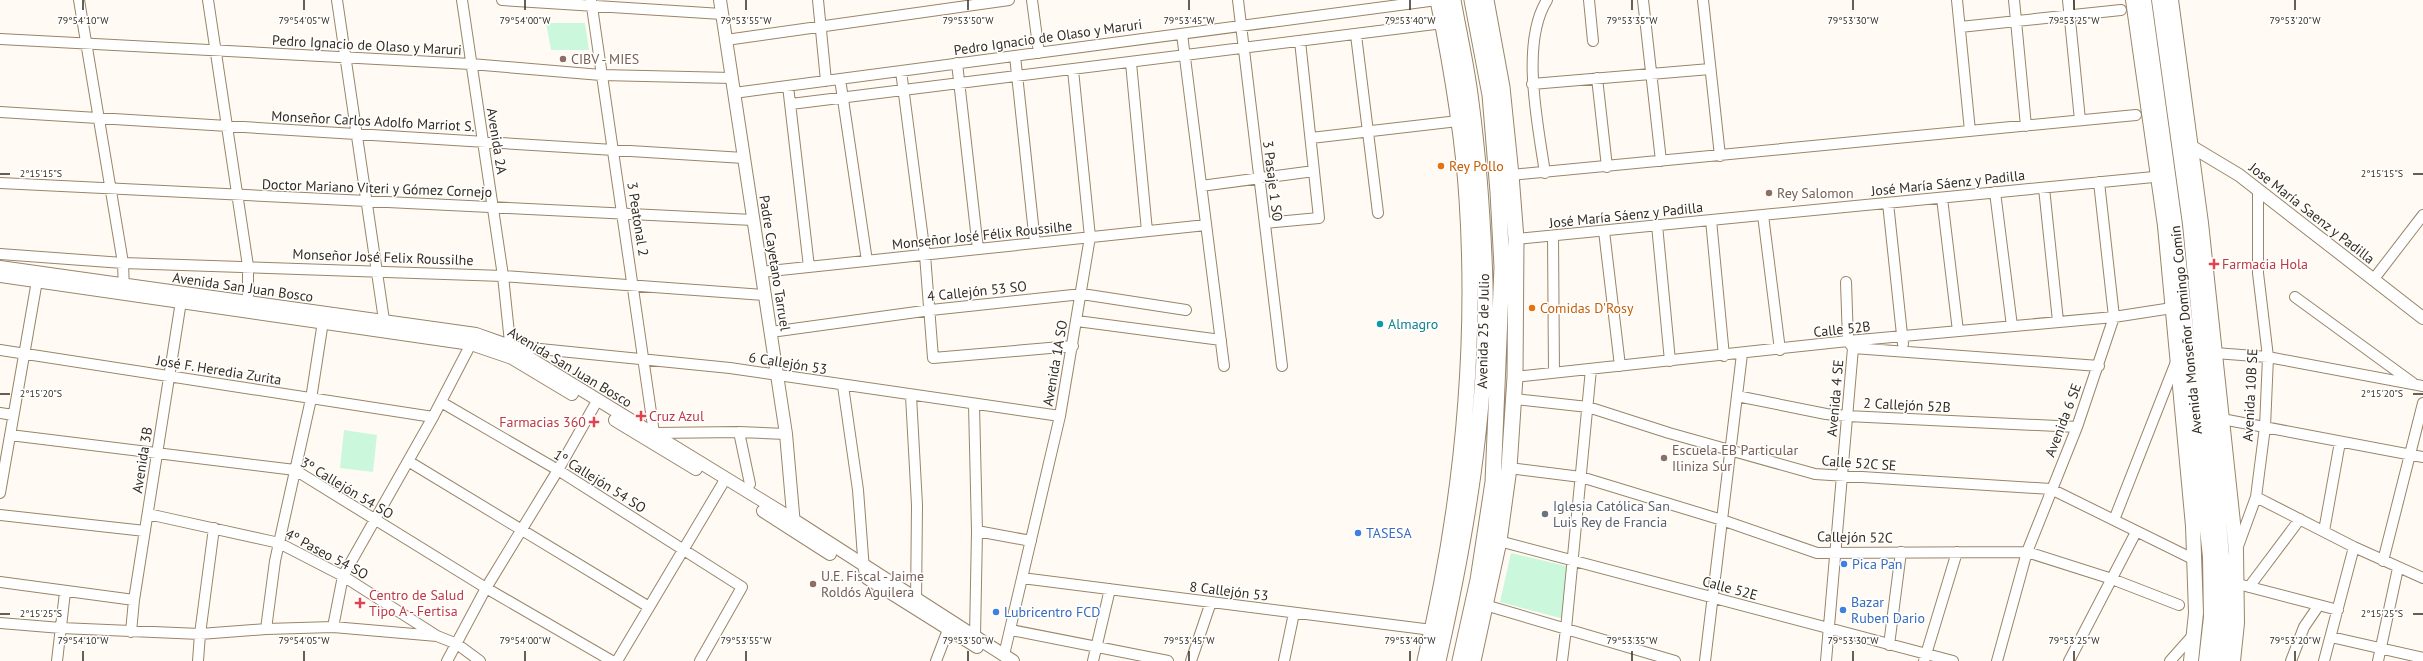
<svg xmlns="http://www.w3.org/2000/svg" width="2423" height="661" font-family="'PT Sans',sans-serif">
<rect width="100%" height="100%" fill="#fffbf4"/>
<path fill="#cbf7dd" d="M546 23H585L589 50H551Z
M344 430 377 435 373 472 340 468Z
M1511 553 1570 567 1564 619 1500 602Z"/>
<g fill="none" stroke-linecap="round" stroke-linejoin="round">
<defs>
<path id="minor" d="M79 0 123 263 124 291
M208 0 248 266V309
M337 0 385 327
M462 0 503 276 511 352
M502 0 722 14
M591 0 654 433 650 438
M818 0 826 81
M1032 0 1039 53
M1238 0 1282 366
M1589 0 1593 41
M1643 0 1661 161
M1703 0 1720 156
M1957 0 1970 131
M2014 0 2026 126
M2068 0 2080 120
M1960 27 2121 10
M1182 34 1224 366
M1356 35 1378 213
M0 39 471 64 601 75 732 78
M726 40 1009 0
M1015 56 1035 243
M957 63 978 249
M1131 63 1147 231
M901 71 925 255 933 358 1073 346
M1597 78 1607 167
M840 79 867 261
M1532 84 1710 69
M788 86 809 267
M734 93 1437 0
M791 104 1443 23
M0 112 744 158
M1311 138 1458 121
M1545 173C1538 125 1520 43 1547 0
M1511 175 2136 115
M0 183 753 220
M1201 186 1314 171
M2044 188 2058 321
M1995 192 2012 326
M1942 198 1958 331
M1888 203 1903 344
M1763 215 1780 350
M1711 220 1724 356
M1265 223 1319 218 1300 41
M1657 225 1670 361
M1604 231 1620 366
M1553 236 1554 373
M1516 239 2164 176
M0 254 123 263 503 276 764 295
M761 272 1206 225
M2373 280 2423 215
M2295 297 2413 383
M1077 321 1221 340
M771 332 931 310 1082 294 1186 310
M510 346 730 368 1060 416
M1853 348 2099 366
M0 350 433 417
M2215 353 2268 357 2423 386
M1515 377 1848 341 2114 317 2172 308
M843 386 858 490 864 570
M911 396 917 505 916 605
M1737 396 1826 414 1847 416 2077 427
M1515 399 1588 407 1669 433 1815 474 2051 489 2195 560
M441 402 558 470 742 587 700 661
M974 405 977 531 975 636
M0 413 13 415
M2222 419 2423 457
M739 432 750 484
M654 433 739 432 786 434
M10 435 295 470 486 588 612 661
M408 461 649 607
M1509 468 1581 477 1722 520 1817 553 2027 552 2112 579 2179 605
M0 493 38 275
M2256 497 2354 547 2423 578
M148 514 279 543 343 576 437 636 457 644 480 661
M0 515 145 531
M2114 520 2176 362
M977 531 1031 541
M2324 531 2340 442
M1499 541 1953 661
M2237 549 2256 497 2265 427 2268 357 2258 273V189
M2383 561 2423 403
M1022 578 1432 630
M0 582 134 600
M2238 584 2338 610
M2249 587 2300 519
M1485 605 1675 661
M0 623 61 628 200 634 266 629 333 627 437 636
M333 627 343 576 433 417 474 338
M266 629 275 561 311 399 324 315
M1011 630 1168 661
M131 632 134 600 182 295
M2331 637 2423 658
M1889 645 1901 552
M1004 655 1060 416 1090 237 1073 70
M57 661 65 592
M198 661 200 634 214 528
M447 661 486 588 558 470 597 401
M617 661 726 478
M936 661 951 622
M1093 661 1110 589
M1191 661 1211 602
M1284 661 1294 613
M1562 661 1566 629 1591 369
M1705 661 1742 354
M1826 661 1853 348 1848 341 1846 282
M1924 661 1957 552
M1997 661 2027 552 2077 427 2114 317 2099 182
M2069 661 2136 532
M2170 661 2194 634
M2291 661 2304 627 2319 605
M2324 661 2354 547
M2378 661 2398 568"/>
<path id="tertiary" d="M720 0 786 434 794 525
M2184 142 2239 175 2423 318
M0 267 476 334 510 346 794 520 1013 661
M0 276 471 344 512 358 572 394
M615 420 696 469
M763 511 830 554
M867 578 977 647"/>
<path id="secondary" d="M2133 0 2165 226 2193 526 2196 613 2191 661
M2144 0 2175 225 2210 557 2211 617 2206 661
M2159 0 2190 224 2222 555 2224 619 2220 661
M2171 0 2201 223 2236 551 2237 623 2233 661"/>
<path id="primary" d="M1425 661C1461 510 1477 353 1467 199 1463 132 1451 65 1438 0
M1438 661C1466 537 1488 410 1485 283 1483 222 1479 162 1471 102 1467 68 1459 34 1453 0
M1460 661 1478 580 1493 482 1502 267 1498 192 1490 95 1472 0
M1473 661 1499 541 1509 468 1515 377 1516 239 1511 175 1502 87 1486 0"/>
</defs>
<use href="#minor" stroke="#998569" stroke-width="12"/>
<use href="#tertiary" stroke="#998569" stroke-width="14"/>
<use href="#secondary" stroke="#998569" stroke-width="16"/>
<use href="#primary" stroke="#998569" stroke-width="17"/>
<use href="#minor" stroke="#fff" stroke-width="10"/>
<use href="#tertiary" stroke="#fff" stroke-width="12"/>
<use href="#secondary" stroke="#fff" stroke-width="14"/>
<use href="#primary" stroke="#fff" stroke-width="15"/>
</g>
<path fill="none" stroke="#342c21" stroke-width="1.5" d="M83 0V10M304 0V10M525 0V10M746 0V10M968 0V10M1189 0V10M1410 0V10M1632 0V10M1853 0V10M2074 0V10M2295 0V10M0 174H10M2413 174H2423M0 394H10M2413 394H2423M0 614H10M2413 614H2423M83 651V661M304 651V661M525 651V661M746 651V661M968 651V661M1189 651V661M1410 651V661M1632 651V661M1853 651V661M2074 651V661M2295 651V661"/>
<g fill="#8d6e63" stroke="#fff" stroke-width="1.5">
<circle cx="563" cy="59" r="4"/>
<circle cx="1769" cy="193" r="4"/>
<circle cx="1664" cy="458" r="4"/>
<circle cx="813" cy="584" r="4"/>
</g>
<g fill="#e8710a" stroke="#fff" stroke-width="1.5">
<circle cx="1441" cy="166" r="4"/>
<circle cx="1532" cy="308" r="4"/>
</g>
<g fill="#e0444e" stroke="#fff" stroke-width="1.5">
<path d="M2212 258h4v4h4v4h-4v4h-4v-4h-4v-4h4z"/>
<path d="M639 410h4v4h4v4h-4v4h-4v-4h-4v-4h4z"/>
<path d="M592 416h4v4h4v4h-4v4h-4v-4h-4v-4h4z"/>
<path d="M358 597h4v4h4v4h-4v4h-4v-4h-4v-4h4z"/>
</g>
<circle fill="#0f9aa8" stroke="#fff" stroke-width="1.5" cx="1380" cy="324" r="4"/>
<circle fill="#6b7280" stroke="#fff" stroke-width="1.5" cx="1545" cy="514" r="4"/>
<g fill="#3f7fe0" stroke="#fff" stroke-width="1.5">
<circle cx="1358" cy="533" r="4"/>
<circle cx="1844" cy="564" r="4"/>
<circle cx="1843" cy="610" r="4"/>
<circle cx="996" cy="612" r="4"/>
</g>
<g text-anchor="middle" stroke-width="3" stroke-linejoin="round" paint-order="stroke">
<g font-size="14" fill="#342c21" stroke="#fff">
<text transform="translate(1048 37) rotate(-8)" y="5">Pedro Ignacio de Olaso y Maruri</text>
<text transform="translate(367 45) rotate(3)" y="5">Pedro Ignacio de Olaso y Maruri</text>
<text transform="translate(373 121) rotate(3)" y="5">Monseñor Carlos Adolfo Marriot S.</text>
<text transform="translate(497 141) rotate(81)" y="5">Avenida 2A</text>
<text transform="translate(1273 181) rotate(83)" y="5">3 Pasaje 1 SO</text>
<text transform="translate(1948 183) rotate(-6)" y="5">José María Sáenz y Padilla</text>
<text transform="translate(377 188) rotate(2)" y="5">Doctor Mariano Viteri y Gómez Cornejo</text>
<text transform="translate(2312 213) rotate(38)" y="5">Jose María Saenz y Padilla</text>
<text transform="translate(1626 215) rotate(-6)" y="5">José María Sáenz y Padilla</text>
<text transform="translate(638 219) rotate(81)" y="5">3 Peatonal 2</text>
<text transform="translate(982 235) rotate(-6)" y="5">Monseñor José Félix Roussilhe</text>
<text transform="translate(383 257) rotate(2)" y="5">Monseñor José Felix Roussilhe</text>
<text transform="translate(775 263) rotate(81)" y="5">Padre Cayetano Tarruel</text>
<text transform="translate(243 287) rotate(8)" y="5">Avenida San Juan Bosco</text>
<text transform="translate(977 291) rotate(-6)" y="5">4 Callejón 53 SO</text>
<text transform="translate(1842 329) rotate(-6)" y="5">Calle 52B</text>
<text transform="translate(2186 330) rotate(-96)" y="5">Avenida Monseñor Domingo Comín</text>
<text transform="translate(1483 331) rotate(-89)" y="5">Avenida 25 de Julio</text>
<text transform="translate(788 363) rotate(9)" y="5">6 Callejón 53</text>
<text transform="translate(1055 363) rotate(-80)" y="5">Avenida 1A SO</text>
<text transform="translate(570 367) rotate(31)" y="5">Avenida San Juan Bosco</text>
<text transform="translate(219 370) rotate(9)" y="5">José F. Heredia Zurita</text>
<text transform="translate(2250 395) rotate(-87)" y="5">Avenida 10B SE</text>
<text transform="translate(1835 398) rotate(-85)" y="5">Avenida 4 SE</text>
<text transform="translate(1907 405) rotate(3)" y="5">2 Callejón 52B</text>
<text transform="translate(2063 420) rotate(-69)" y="5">Avenida 6 SE</text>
<text transform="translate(142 460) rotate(-81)" y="5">Avenida 3B</text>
<text transform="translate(1859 463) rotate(4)" y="5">Calle 52C SE</text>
<text transform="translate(600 481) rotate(32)" y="5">1º Callejón 54 SO</text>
<text transform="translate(347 488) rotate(31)" y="5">3º Callejón 54 SO</text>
<text transform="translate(1855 537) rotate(1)" y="5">Callejón 52C</text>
<text transform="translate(327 554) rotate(28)" y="5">4º Paseo 54 SO</text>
<text transform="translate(1730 588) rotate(15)" y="5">Calle 52E</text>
<text transform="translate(1229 591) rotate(7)" y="5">8 Callejón 53</text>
</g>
<g font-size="14" fill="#785e54" stroke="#fff" text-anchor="start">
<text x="571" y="64">CIBV - MIES</text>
<text x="1777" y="198">Rey Salomon</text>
<text x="1672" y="455">Escuela EB Particular<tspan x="1672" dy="16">Iliniza Sur</tspan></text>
<text x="821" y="581">U.E. Fiscal - Jaime<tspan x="821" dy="16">Roldós Aguilera</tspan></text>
</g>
<g font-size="14" fill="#c56008" stroke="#fff" text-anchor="start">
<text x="1449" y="171">Rey Pollo</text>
<text x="1540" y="313">Comidas D'Rosy</text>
</g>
<g font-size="14" fill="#be3a42" stroke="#fff" text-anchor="start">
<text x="2222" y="269">Farmacia Hola</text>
<text x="649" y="421">Cruz Azul</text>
<text x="586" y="427" text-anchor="end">Farmacias 360</text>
<text x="369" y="600">Centro de Salud<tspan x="369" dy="16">Tipo A - Fertisa</tspan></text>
</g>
<g font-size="14" fill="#0d838f" stroke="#fff" text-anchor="start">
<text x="1388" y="329">Almagro</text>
</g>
<g font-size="14" fill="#5b616d" stroke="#fff" text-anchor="start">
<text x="1553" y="511">Iglesia Católica San<tspan x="1553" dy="16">Luis Rey de Francia</tspan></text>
</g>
<g font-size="14" fill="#366cbe" stroke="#fff" text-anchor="start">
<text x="1366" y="538">TASESA</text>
<text x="1852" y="569">Pica Pan</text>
<text x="1851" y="607">Bazar<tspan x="1851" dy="16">Ruben Dario</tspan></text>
<text x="1004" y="617">Lubricentro FCD</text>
</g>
</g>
<g font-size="10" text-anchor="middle" fill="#342c21" stroke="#fff" stroke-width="3" stroke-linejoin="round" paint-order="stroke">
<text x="83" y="24">79°54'10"W</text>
<text x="304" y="24">79°54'05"W</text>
<text x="525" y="24">79°54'00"W</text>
<text x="746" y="24">79°53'55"W</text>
<text x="968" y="24">79°53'50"W</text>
<text x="1189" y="24">79°53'45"W</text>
<text x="1410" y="24">79°53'40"W</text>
<text x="1632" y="24">79°53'35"W</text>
<text x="1853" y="24">79°53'30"W</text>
<text x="2074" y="24">79°53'25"W</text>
<text x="2295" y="24">79°53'20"W</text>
<text x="41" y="177">2°15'15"S</text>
<text x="2382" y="177">2°15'15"S</text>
<text x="41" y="397">2°15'20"S</text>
<text x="2382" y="397">2°15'20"S</text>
<text x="41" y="617">2°15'25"S</text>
<text x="2382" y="617">2°15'25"S</text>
<text x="83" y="644">79°54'10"W</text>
<text x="304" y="644">79°54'05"W</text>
<text x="525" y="644">79°54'00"W</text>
<text x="746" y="644">79°53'55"W</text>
<text x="968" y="644">79°53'50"W</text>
<text x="1189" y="644">79°53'45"W</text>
<text x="1410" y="644">79°53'40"W</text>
<text x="1632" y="644">79°53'35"W</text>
<text x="1853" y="644">79°53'30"W</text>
<text x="2074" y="644">79°53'25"W</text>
<text x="2295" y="644">79°53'20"W</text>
</g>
</svg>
